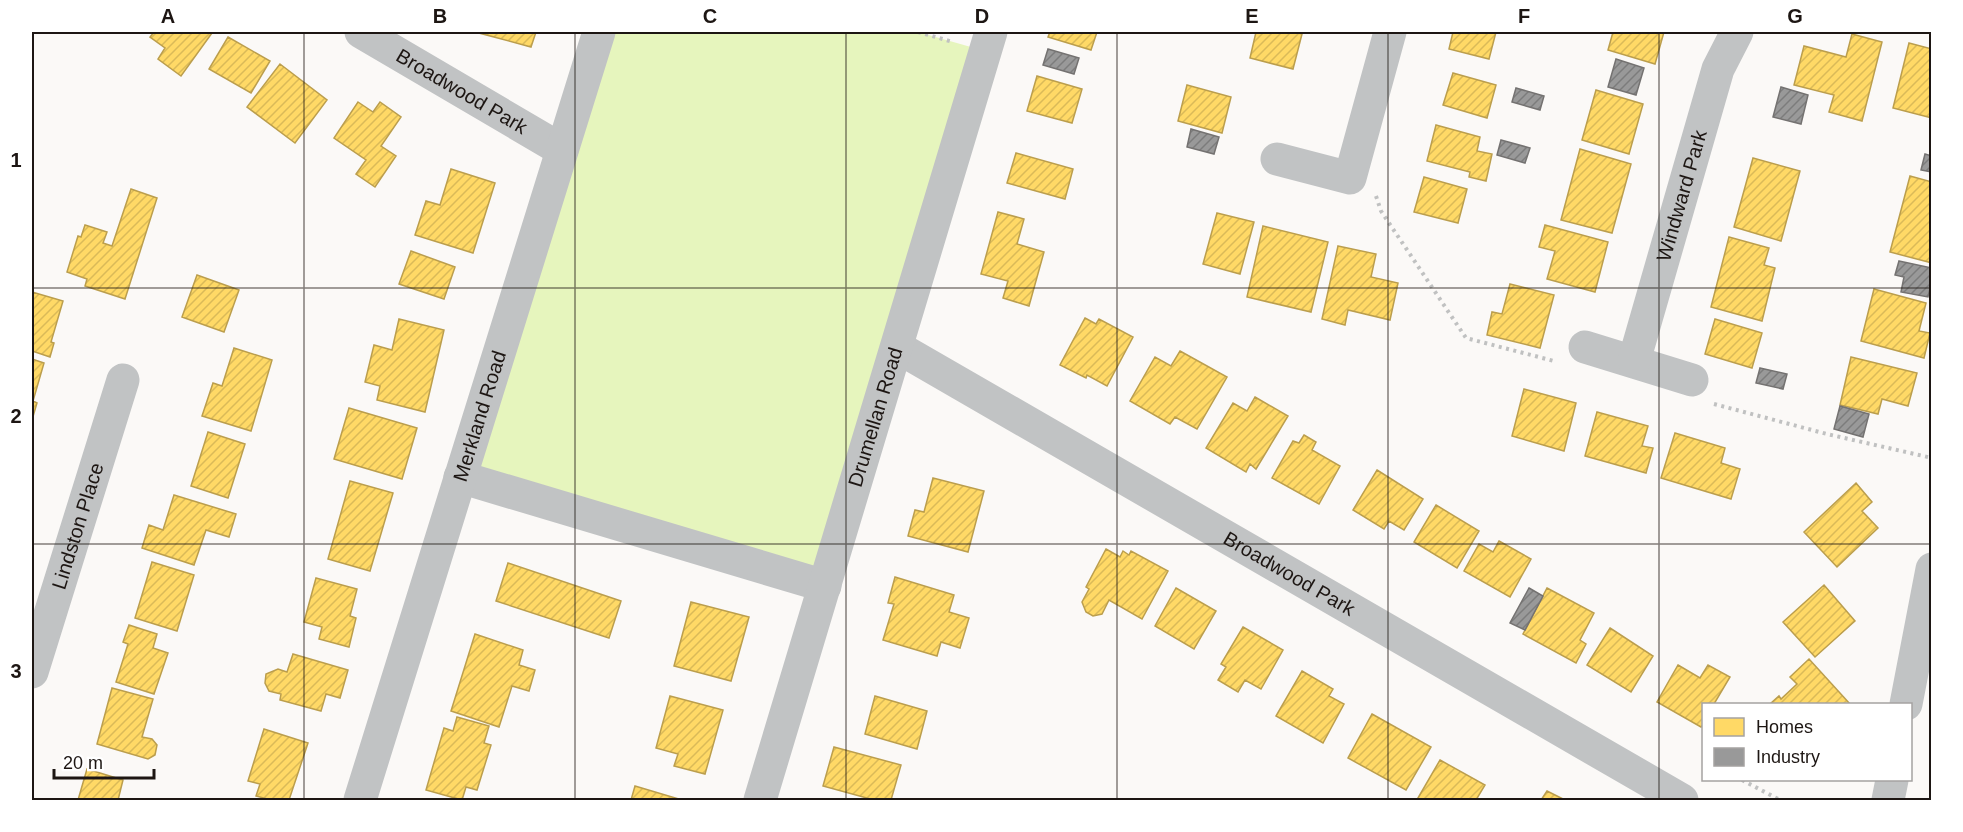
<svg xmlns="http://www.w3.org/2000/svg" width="1963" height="832" font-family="Arial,sans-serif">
<defs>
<pattern id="homes-hatch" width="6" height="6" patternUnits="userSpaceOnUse" patternTransform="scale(1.5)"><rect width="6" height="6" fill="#ffd966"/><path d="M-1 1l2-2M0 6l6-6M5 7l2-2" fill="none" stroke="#daba58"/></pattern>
<pattern id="industry-hatch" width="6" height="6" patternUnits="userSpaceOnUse" patternTransform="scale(1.5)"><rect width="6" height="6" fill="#999"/><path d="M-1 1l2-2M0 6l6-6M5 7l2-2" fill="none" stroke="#7c7c7c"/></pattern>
</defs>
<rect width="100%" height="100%" fill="#fbf9f7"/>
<path fill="#e6f5bd" d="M599 32H918L985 51 825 586 460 477Z"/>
<path fill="url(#homes-hatch)" stroke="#bb9e4d" stroke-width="1.5" d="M154 32H210L212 33 181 76 158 59 165 48 150 37Z
M480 32H536L531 47 479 33Z
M1050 32H1097L1091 50 1048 37Z
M1256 32H1294L1302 34 1293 69 1250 58Z
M1453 32H1496L1489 59 1449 49Z
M1613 32H1664L1655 64 1608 50Z
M1852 34 1882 42 1862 121 1829 112 1834 95 1794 85 1804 46 1846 57Z
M228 37 270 61 251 93 209 69Z
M1909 43 1932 49V118L1893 108Z
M280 64 327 100 295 143 247 107Z
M1453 73 1496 85 1487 118 1443 105Z
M1037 76 1082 89 1072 123 1027 111Z
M1187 85 1231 97 1222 133 1178 121Z
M1596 90 1643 104 1629 154 1582 140Z
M358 102 373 112 380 102 401 117 381 146 396 156 375 187 356 174 366 160 334 138Z
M1436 125 1480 137 1477 151 1492 154 1486 181 1469 177 1470 172 1427 161Z
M1580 149 1631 164 1612 233 1561 220Z
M1016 153 1073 169 1065 199 1007 183Z
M1753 158 1800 171 1781 241 1734 227Z
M451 169 495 183 473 253 415 235 426 201 440 205Z
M1910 176 1932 182V263L1890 252Z
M1424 177 1467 189 1458 223 1414 212Z
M131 189 157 198 125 299 85 286 87 279 67 272 78 236 81 237 85 225 107 232 103 243 112 246Z
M998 212 1024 219 1017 244 1044 252 1029 306 1003 298 1008 281 981 274Z
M1217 213 1254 222 1240 274 1203 264Z
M1545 225 1608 242 1595 292 1547 279 1555 251 1539 247Z
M1263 226 1328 242 1311 312 1247 297Z
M1729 237 1769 248 1764 265 1775 268 1762 321 1711 307Z
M1338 246 1376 254 1371 277 1398 283 1390 320 1348 310 1345 325 1322 319Z
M411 251 455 267 444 299 399 284Z
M197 275 239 290 224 332 182 317Z
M1510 284 1554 295 1540 348 1487 335 1492 312 1502 314Z
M1874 289 1926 303 1919 331 1930 333 1924 358 1861 341Z
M32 292 63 301 51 342 54 343 50 357 32 351Z
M1085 318 1096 324 1099 319 1133 337 1107 386 1087 375 1086 378 1060 365Z
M399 319 444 330 425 412 377 400 380 386 365 382 374 345 392 350Z
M1715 319 1762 333 1752 368 1705 354Z
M234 348 272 360 251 431 202 416 213 383 222 386Z
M1180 351 1227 377 1197 429 1175 417 1170 424 1130 401 1155 357 1171 366Z
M1851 357 1917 373 1908 406 1882 399 1878 414 1840 405Z
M32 359 44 363 33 401 37 403 32 420Z
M1524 389 1576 403 1564 451 1512 436Z
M1255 397 1288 416 1256 469 1250 464 1246 472 1206 448 1233 403 1247 411Z
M349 408 417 428 402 479 334 459Z
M1597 412 1648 426 1642 446 1653 448 1646 473 1585 456Z
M208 432 245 444 228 498 191 486Z
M1675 433 1725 448 1721 463 1740 469 1731 499 1661 478Z
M1304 435 1316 442 1312 450 1340 466 1319 504 1272 478 1293 441 1299 443Z
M1377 470 1423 499 1404 530 1389 521 1384 529 1353 510Z
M933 478 984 491 968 552 908 536 915 510 924 512Z
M350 481 393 493 370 571 328 559Z
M1856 483 1872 502 1862 511 1878 528 1837 567 1804 532Z
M174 495 236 514 229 537 206 530 194 565 142 548 149 525 163 530Z
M1436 505 1479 531 1457 568 1414 542Z
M1499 541 1531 559 1510 597 1464 571 1479 544 1493 552Z
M1106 549 1120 557 1123 551 1129 555 1131 551 1168 571 1142 619 1109 600 1102 614 1093 616 1086 612 1082 602 1089 589 1086 587Z
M152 562 194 575 177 631 135 618Z
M508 563 621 601 609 638 496 601Z
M895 577 954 595 949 612 969 618 960 648 941 642 937 656 883 640 894 604 888 603Z
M316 578 357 589 350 616 356 618 349 647 319 639 322 627 304 622Z
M1824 585 1855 621 1815 657 1783 622Z
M1176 588 1216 611 1194 649 1155 626Z
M1547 588 1594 613 1580 640 1586 644 1576 663 1523 634Z
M691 602 749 617 731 681 674 666Z
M129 625 157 634 153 648 168 653 154 694 116 682 128 644 123 642Z
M1243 627 1283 650 1261 689 1245 680 1238 692 1218 680 1226 667 1221 664Z
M1610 628 1653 656 1631 692 1587 665Z
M475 634 523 650 519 665 535 670 529 691 512 686 499 727 451 711Z
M293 654 348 670 340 698 326 694 321 711 280 700 281 694 269 691 265 683 266 674 278 669 287 672Z
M1809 659 1850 704H1770L1779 696 1781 699 1797 684 1790 677Z
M1678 665 1700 678 1708 665 1730 677 1714 704H1704V724L1701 727 1657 702Z
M1302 671 1333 689 1329 696 1344 704 1323 743 1276 716Z
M112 688 153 699 142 737 152 739 157 745 155 755 148 759 97 744Z
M670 696 723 710 705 774 674 766 678 754 656 748Z
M875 696 927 711 917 749 865 734Z
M1372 714 1431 747 1406 790 1348 758Z
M457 717 489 726 484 743 491 745 477 790 466 787 462 800 426 790 444 728 453 731Z
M264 729 308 743 289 800H271L256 796 260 784 248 781Z
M834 747 901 765 891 800H874L823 786Z
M1440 760 1485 785 1476 800H1423L1418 798Z
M87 769 123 780 118 800H121H78Z
M635 786 682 800H631Z
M1547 791 1565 800H1541Z"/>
<path fill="url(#industry-hatch)" stroke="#747271" stroke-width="1.5" d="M1048 49 1079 58 1074 74 1043 65Z
M1616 59 1644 68 1636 95 1608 87Z
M1781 87 1808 95 1801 124 1773 117Z
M1516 88 1544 96 1540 110 1512 102Z
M1191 129 1219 137 1214 154 1187 147Z
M1501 140 1530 148 1525 163 1497 155Z
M1925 154 1932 156V172L1921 170Z
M1899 261 1932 268V280L1928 297 1901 292 1904 277 1895 275Z
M1760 368 1787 374 1783 389 1756 383Z
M1840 406 1869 414 1863 437 1834 429Z
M1529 588 1543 596 1525 630 1510 623Z"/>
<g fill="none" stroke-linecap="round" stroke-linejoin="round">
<path stroke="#c0c1c1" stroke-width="4" stroke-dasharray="3 4.5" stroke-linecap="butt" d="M918 32 953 42
M1376 196 1381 211 1466 338 1554 361
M1714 404 1827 434 1932 458
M1742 780 1780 800"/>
<g stroke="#c1c3c4" stroke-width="33">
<path id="s1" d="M361 32 562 150"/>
<path d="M1277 159 1350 178 1390 32"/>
<path id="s2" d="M897 347 1682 800"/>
<path d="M1585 347 1692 380"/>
<path id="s3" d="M1634 361 1718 69 1737 32"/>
<path d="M460 477 825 586"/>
<path id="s4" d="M32 672 123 380"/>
<path d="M1906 704 1932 569"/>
<path id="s5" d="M360 800 599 32"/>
<path id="s6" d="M760 800 991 32"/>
<path d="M1888 800 1892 780"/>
</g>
</g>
<path fill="none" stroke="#1d1613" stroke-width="1.5" stroke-opacity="0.55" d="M304 32V800M575 32V800M846 32V800M1117 32V800M1388 32V800M1659 32V800M32 288H1932M32 544H1932"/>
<g text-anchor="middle" stroke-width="6" stroke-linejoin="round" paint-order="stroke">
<g font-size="20" fill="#1d1613" stroke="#fff">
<text dy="7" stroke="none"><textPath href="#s1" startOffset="117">Broadwood Park</textPath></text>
<text dy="7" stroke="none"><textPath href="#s3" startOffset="172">Windward Park</textPath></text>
<text dy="7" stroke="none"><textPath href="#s5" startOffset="402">Merkland Road</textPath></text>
<text dy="7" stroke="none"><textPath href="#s6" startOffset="400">Drumellan Road</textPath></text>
<text dy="7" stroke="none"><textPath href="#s4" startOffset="153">Lindston Place</textPath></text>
<text dy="7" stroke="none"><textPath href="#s2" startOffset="453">Broadwood Park</textPath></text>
</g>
</g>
<rect width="1963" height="832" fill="none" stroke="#ffffff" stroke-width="66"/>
<rect x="1702" y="703" width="210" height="78" fill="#ffffff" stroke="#a5a2a1" stroke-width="1.5"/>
<rect x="1714" y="718" width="30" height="18" fill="#ffd966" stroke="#a5a2a1" stroke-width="1.5"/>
<text x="1756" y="733" font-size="18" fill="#1d1613">Homes</text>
<rect x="1714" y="748" width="30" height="18" fill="#999999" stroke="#a5a2a1" stroke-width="1.5"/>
<text x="1756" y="763" font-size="18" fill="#1d1613">Industry</text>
<path d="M54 769v9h100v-9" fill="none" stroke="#1d1613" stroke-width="3"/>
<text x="63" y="769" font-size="18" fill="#1d1613" stroke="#ffffff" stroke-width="4.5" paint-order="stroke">20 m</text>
<rect x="33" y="33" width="1897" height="766" fill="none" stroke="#1d1613" stroke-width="2"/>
<g font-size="20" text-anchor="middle" font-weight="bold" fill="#1d1613">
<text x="168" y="23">A</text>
<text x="440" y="23">B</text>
<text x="710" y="23">C</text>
<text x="982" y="23">D</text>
<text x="1252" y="23">E</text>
<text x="1524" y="23">F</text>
<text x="1795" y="23">G</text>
<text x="16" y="167">1</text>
<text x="16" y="423">2</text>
<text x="16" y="678">3</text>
</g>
</svg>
